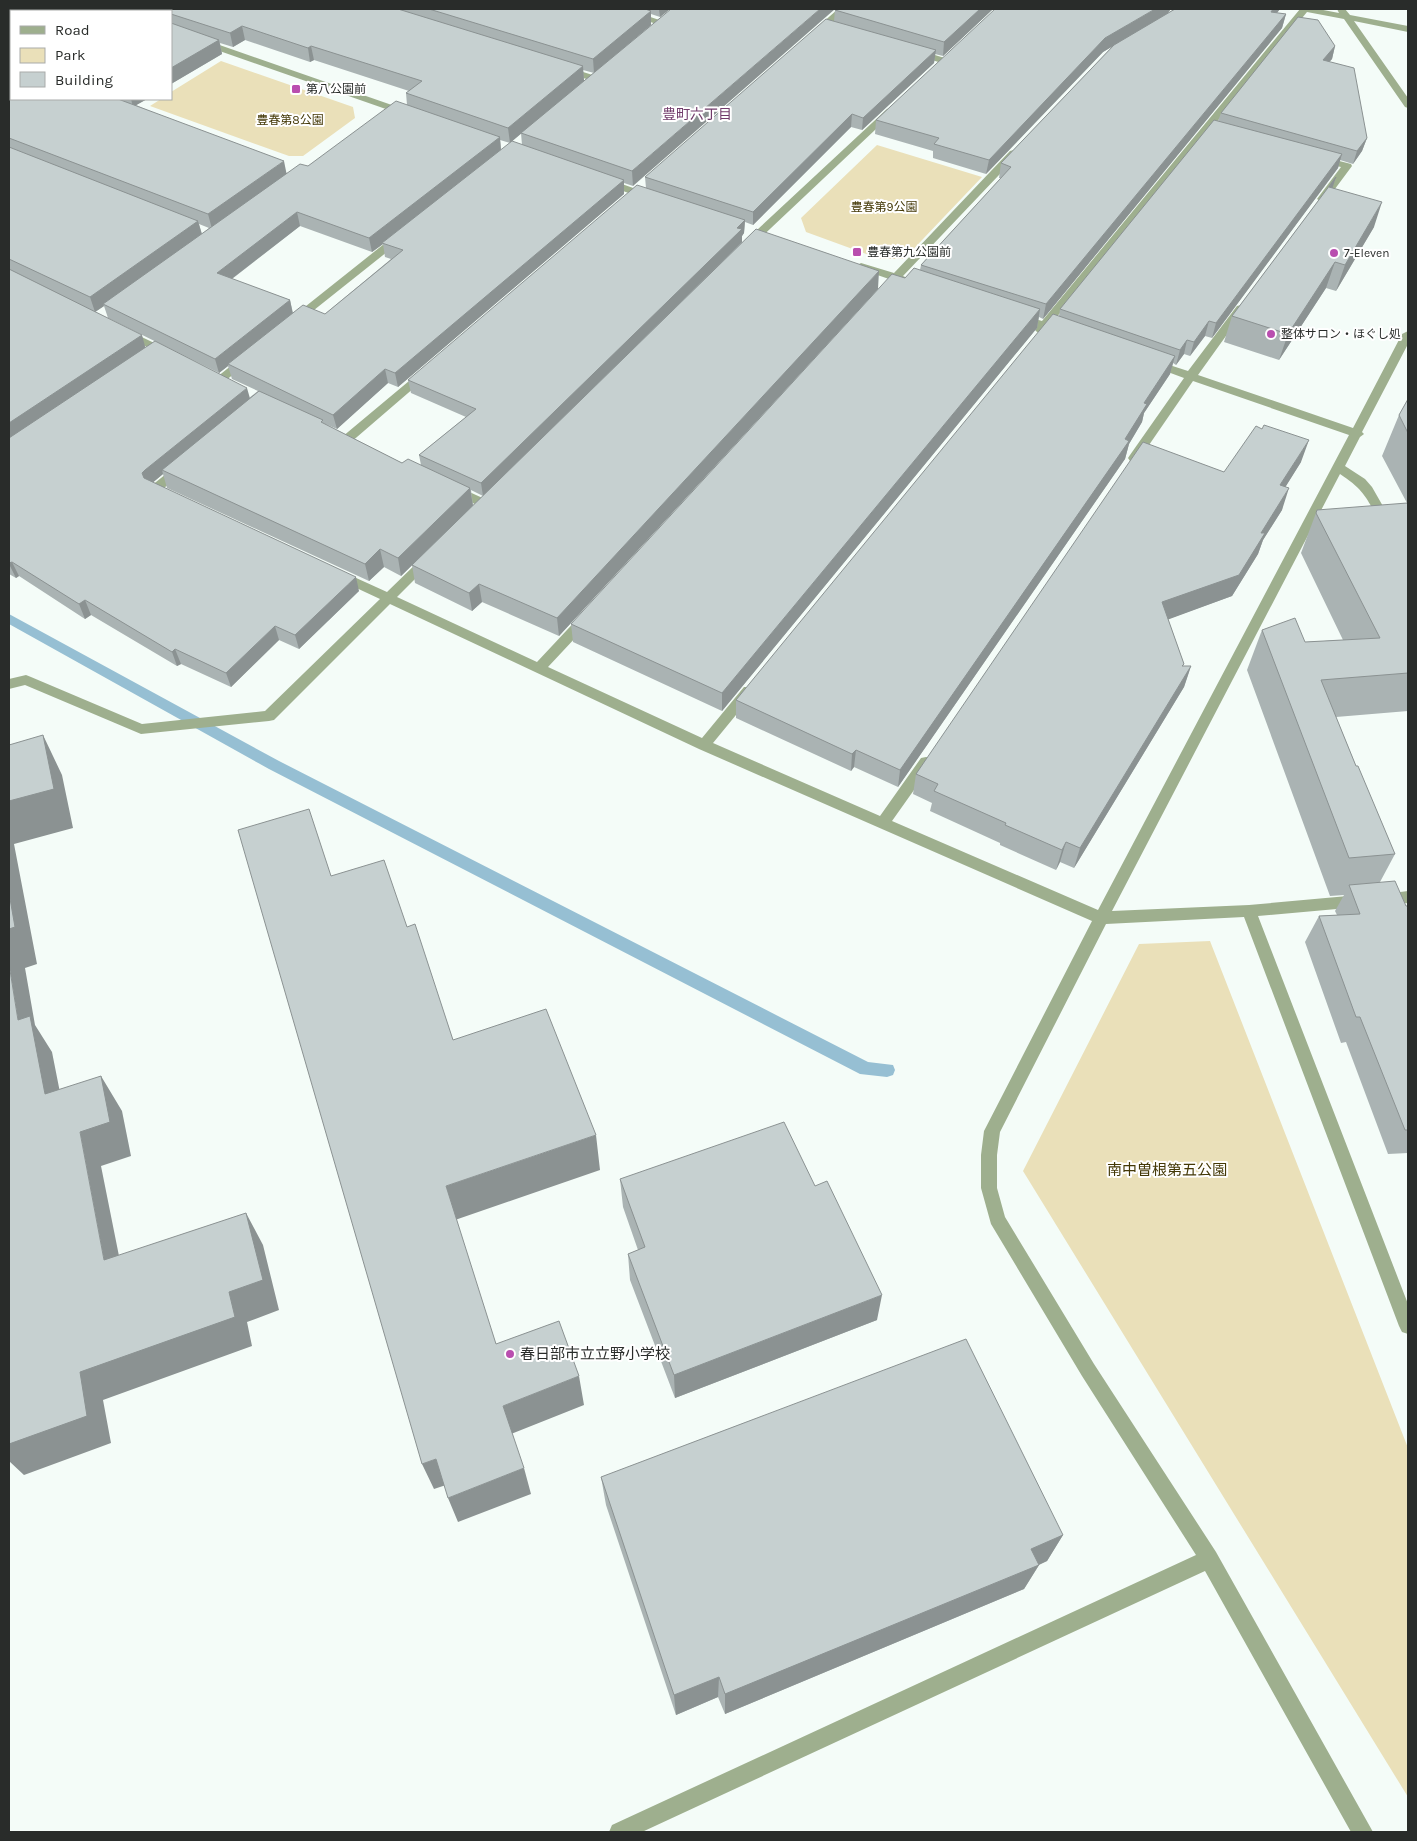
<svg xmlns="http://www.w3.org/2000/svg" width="1417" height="1841" font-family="Karla,'Noto Sans JP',sans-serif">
<rect width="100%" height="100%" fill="#f4fcf8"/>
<path fill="#eae0b9" d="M221 61 353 107 355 118 303 156H289L150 106 161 99H171V92Z
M877 145 982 177 904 259H880L806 232 801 218Z
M1210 941 1408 1448V1797L1023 1171 1139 944Z"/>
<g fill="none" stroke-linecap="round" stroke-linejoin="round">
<path fill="#96bfd3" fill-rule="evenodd" d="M9 614 279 761 868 1062 893 1065 895 1070 893 1075 887 1077 860 1074 269 769 9 624Z"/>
<path fill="#9eaf8e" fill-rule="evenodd" d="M614 9H627L668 23 666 25H660L615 11Z
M838 9H847L819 35H813V31Z
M1300 9H1318L1339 13 1337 9H1345L1350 15 1408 26V32L1354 21 1408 98V108L1405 107 1344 19 1307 12 1051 324 1067 330 1069 332 1067 334 1063 335 1047 330 1041 333 1037 332 1035 330 1037 327 1014 319 1012 317 1018 314 1042 321Z
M171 28 409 111 411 113 409 115H403L171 34Z
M915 49 948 59 950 61 945 64 912 54V50Z
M564 66 599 77 601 79 596 82 561 71V67Z
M890 108 893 109V113L752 246H744L743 244 744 242 887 109Z
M1014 150 1018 151V155L903 276 916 282 915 284 911 285 898 281 895 285H887L886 283 889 279 857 268 856 266 861 263 894 273 1010 151Z
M1320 156 1351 164 1352 166 1326 201 1322 202 1317 199 1341 167 1316 161 1315 159Z
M605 178 653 195 654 197 653 199H645L601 183 600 181Z
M398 235 403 238 402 240 299 322H291L289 320 291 318 394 236Z
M1241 305 1246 308 1198 375 1353 428 1402 334 1408 331V344L1362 432 1364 434 1360 437 1345 466 1365 479 1372 487 1392 522 1386 526 1382 525C1367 500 1366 491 1340 474L1112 911 1249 905 1359 895 1364 897 1366 901 1364 905 1359 907 1258 916 1408 1304V1334L1402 1332 1399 1326 1244 917 1106 924 1000 1132 997 1155V1188L1005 1217 1094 1364 1216 1552 1373 1832H1351L1205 1571 642 1832H609L612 1825 1196 1555 1082 1376 991 1224 981 1188V1155L984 1131 1092 921 699 749 390 604 274 720 269 721 141 734 25 685 9 689V679L26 675 31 677 142 724 265 711 380 599 335 578 333 575 335 572H343L387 592 423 557H431L433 560 431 563 397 597 537 662 581 615H591L593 618 591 621 548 667 702 738 744 687H754L756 690 754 693 713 743 880 816 921 758 926 757 931 758 933 762 931 766 892 821 1098 910 1349 435 1193 381 1138 461H1130L1128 458 1130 455 1184 378 1149 365 1147 363 1149 361H1157L1188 371 1237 306Z
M125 329 171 351 173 353 167 356 163 355 121 334 119 332 121 330Z
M246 356 250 357 252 359 250 361 225 381H217L215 379 217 377 242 357Z
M425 370 429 371 431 373 429 375 350 443H342L340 440 342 437 421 371Z
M180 465 186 469 184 472 164 488 175 495 173 498C166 500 154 495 149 489L151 486 176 466Z
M454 485 487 500 489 503 487 506H479L450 492 448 489Z
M1408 891V903L1382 905 1377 903 1375 899 1377 895Z"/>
</g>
<path fill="#aab3b3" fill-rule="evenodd" d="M32 9H670L660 17 651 14V25L594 73 583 70 584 81 667 12 633 186 624 183V194L398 387 388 383 337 429 323 423 402 463 421 465 419 455 466 417 411 393 408 380 646 188 645 177 834 21 835 10H992L943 56 935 54 934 63 862 130 851 127 753 225 745 222 744 233 742 236V242L878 289 559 636 482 602 472 611 415 583 412 565 401 576 384 567 369 581 167 488 163 474 153 482 359 591 299 649 279 640 231 687 181 664 177 666 91 615 85 619 19 576 16 578 9 574V22L11 99H147L136 105 287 173 308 166 407 105 406 93 409 91 314 60 310 62 245 40 233 47 220 43 222 54 171 84V11ZM521 133 522 145 501 150 500 140 510 143ZM199 224 209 228 202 234ZM300 226 372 252 383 244 385 257 391 259 325 314 293 313 290 300 232 279ZM104 306 108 318 219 373 228 366 232 379 258 391 249 398 145 347 95 312ZM471 490 483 496 473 505Z
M1171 9 1167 13 1175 9H1280L1277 13 1286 14 1282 28 1043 319 1039 317 1037 328 722 711 573 642 571 624 905 278 920 270 921 265 1001 178H999L1001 163 1113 46 1103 52 986 174 933 158V151L875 134 876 120Z
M1335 46 1332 59 1329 62 1367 138 1362 151 1353 164 1340 160 1338 168 1212 338 1205 336 1190 356 1184 354 1176 365 1173 363 1170 374 1144 413 1142 422 1129 444 1125 459 898 787 854 767 851 771 736 718V700L1059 316 1060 309 1218 121 1221 113Z
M1336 177 1332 188 1374 227 1336 291 1326 288 1279 360 1224 342 1232 316Z
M1408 399V711L1336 717 1356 766 1395 854 1380 882 1406 906H1408V1153L1388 1154 1346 1042 1341 1043 1305 942 1319 916 1337 915 1335 911 1344 895 1330 896 1247 670 1262 630 1305 642 1343 640 1301 553 1316 513 1407 503 1382 456 1399 415Z
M1301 462 1285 487 1282 510 1263 540 1258 554 1232 596 1168 619 1184 664 1183 666H1191L1184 687 1074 868 1060 862 1056 870 1000 845V843L930 811 932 803 913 794 916 774 1224 472Z
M620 1179 877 1320 675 1398 630 1280 628 1254 638 1250 623 1207Z
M601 1477 1063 1535 1047 1561 1039 1565 1024 1589 725 1714 718 1697 676 1715 606 1505Z"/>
<path fill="#8b9292" d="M659 9H670L660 17Z
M820 9H835L633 186 632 171Z
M980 9H993L992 10 943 56 944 42Z
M1155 9H1171L1167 14 1103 52 986 174 989 160 1105 38Z
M1273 9H1280L1267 25 1271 12Z
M651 11V25L594 73 593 59Z
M1286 14 1282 28 1043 319 1046 304Z
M242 26 245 40 233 47 230 33Z
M219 40 222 54 171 84V68Z
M311 46 314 60 310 62 308 48Z
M1335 46 1332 59 1319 73 1323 60Z
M936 50 934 63 862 130 863 118Z
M583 66 584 81 510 143 508 128Z
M131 99H147L133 107Z
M852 114 851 127 753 225V212Z
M500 137 501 151 382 243 383 244 372 252 369 238Z
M1367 138 1362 151 1353 164 1357 151Z
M1342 154 1338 168 1212 338 1216 323Z
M284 161 287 176 212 229 208 214Z
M1336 177 1328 202 1329 187Z
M624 180V194L398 387 395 373Z
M1382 202 1374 227 1336 291 1345 265Z
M297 212 300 226 221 287 217 273Z
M745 220 744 233 742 236V242L483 496 481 483Z
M198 221 202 235 103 304 104 306 95 312 90 297Z
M1335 262 1326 288 1279 360 1288 334Z
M879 271 878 289 559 636 557 618Z
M290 300 293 315 228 364V366L219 373 215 359Z
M1040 309 1037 328 722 711V693Z
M1209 321 1205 336 1190 356 1194 342Z
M142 335 146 350 9 442V423Z
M1187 340 1184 354 1176 365 1180 350Z
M1175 356 1170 374 1144 413 1142 422 1129 444 1125 459 898 787 900 770 1125 439 1144 403Z
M385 369 388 383 337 429 333 415Z
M247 388 251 402 162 470 163 474 150 485 147 488 142 473 145 470Z
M1309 440 1301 462 1273 507 1280 485Z
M470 488 473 506 401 576 398 558Z
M1289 488 1282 510 1263 540 1258 554 1232 596 1156 624 1162 602 1261 533Z
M380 549 384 567 369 581 365 564Z
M12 562 19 576 16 578 9 564Z
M356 577 359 591 299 649 295 635Z
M479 584 482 602 472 611 469 593Z
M85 600 91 615 85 619 79 604Z
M275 626 279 640 231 687 226 673Z
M175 649 181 664 177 666 172 652Z
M1191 666 1184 687 1074 868 1080 848Z
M43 735 62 775 73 828 14 844 37 964 25 968 35 1025 52 1052 67 1128 45 1094 18 1020 9 964V801Z
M856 750 854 767 851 771 852 754Z
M1066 842 1060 862 1056 870 1062 850Z
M101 1076 122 1111 131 1156 101 1166 126 1291 104 1260 80 1132Z
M596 1135 600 1170 455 1220 446 1186Z
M246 1213 263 1245 279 1310 247 1322 252 1346 103 1400 111 1443 24 1475 9 1461V1444L80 1372 229 1292Z
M882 1295 877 1320 675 1398 674 1375Z
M579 1376 584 1405 511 1434 503 1406Z
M436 1459 446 1485 434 1489 422 1464Z
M524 1468 531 1494 458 1522 448 1498Z
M1063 1535 1047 1561 1025 1571 1039 1565 1024 1589 725 1714V1694L1031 1549Z
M719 1677 718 1697 676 1715 674 1695Z"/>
<path fill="#c6d0d0" stroke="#8b9292" d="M32 9H398L583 66 508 128 406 93 422 81 311 46 308 48 242 26 230 33 171 14V11H27Z
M429 9H645L651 11 593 59Z
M671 9H820L632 171 521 133Z
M836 9H980L944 42 835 10Z
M995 9H1155L1105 38 989 160 934 144 939 138 876 120Z
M1175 9H1273L1271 12 1286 14 1046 304 921 265 1011 167 1001 163 1114 45Z
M1298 17 1318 20 1335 46 1323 60 1354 68 1367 138 1357 151 1221 113Z
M826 19 936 50 863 118 852 114 753 212 645 177Z
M11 21V99H118L284 161 208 214 9 138V22Z
M171 23 219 40 171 68Z
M396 101 500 137 369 238 297 212 217 273 290 300 215 359 103 304 300 164 308 166Z
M1214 120 1342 154 1216 323 1209 321 1194 342 1187 340 1180 350 1060 309Z
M512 141 624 180 395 373 385 369 333 415 228 364 303 305 325 314 403 250 382 243Z
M9 147 198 221 90 297 9 259Z
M1336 177 1329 187 1382 202 1345 265 1335 262 1288 334 1232 316Z
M637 185 745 220 737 228 742 229 481 483 419 455 476 409 408 380Z
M756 229 879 271 557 618 479 584 469 593 412 565Z
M914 268 1040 309 722 693 571 624 892 274 905 278Z
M9 269 142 335 9 423Z
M1053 314 1175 356 1144 403 1147 404 1125 439 1129 441 900 770 856 750 852 754 736 700Z
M155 341 247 388 145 470 142 473 144 478 356 577 295 635 275 626 226 673 175 649 172 652 85 600 79 604 12 562 9 563V438Z
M259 391 323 420 321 422 402 463 408 459 470 488 398 558 380 549 365 564 162 470Z
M1408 399V433L1399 415Z
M1264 425 1309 440 1280 485 1289 488 1261 533H1265L1239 575 1162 602 1184 664 1182 666H1191L1080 848 1066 842 1062 850 1005 825 1006 823 934 791 938 784 916 774 1143 442 1224 472 1256 426 1262 429Z
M1407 503 1408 505V673L1321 680 1356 766H1358L1395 854 1349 858 1262 630 1295 618 1305 642 1380 638 1316 513 1317 510Z
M43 735 54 789 9 801V745Z
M309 809 331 876 384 860 407 927 415 924 453 1040 546 1009 596 1135 446 1186 496 1344 559 1321 579 1376 503 1406 524 1468 448 1498 436 1459 422 1464 238 830Z
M1395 881 1406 906H1408V1130H1405L1360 1017H1356L1319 916 1360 914 1349 885Z
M9 893 15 927 9 929Z
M9 964 18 1020 30 1016 45 1094 101 1076 110 1122 80 1132 104 1260 246 1213 263 1280 229 1292 235 1317 80 1372 87 1416 9 1444Z
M784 1122 815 1186 827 1181 882 1295 674 1375 628 1254 645 1247 620 1179Z
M966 1339 1063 1535 1031 1549 1039 1565 725 1694 719 1677 674 1695 601 1477Z"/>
<g fill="#b94eaf" stroke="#fff" stroke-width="2">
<rect x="291" y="84" width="10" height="10" rx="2.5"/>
<rect x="852" y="247" width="10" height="10" rx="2.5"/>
<circle cx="1334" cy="253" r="5"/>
<circle cx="1271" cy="334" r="5"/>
<circle cx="510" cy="1354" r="5"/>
</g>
<g text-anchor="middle" stroke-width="4" stroke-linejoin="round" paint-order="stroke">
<g font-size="12" fill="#292c2a" stroke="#fff" text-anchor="start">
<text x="306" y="93">第八公園前</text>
<text x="867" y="256">豊春第九公園前</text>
<text x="1344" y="257">7-Eleven</text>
<text x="1281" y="338">整体サロン・ほぐし処</text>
</g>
<g font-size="12" fill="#443907" stroke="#fff">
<text x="290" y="124">豊春第8公園</text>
<text x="884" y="211">豊春第9公園</text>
</g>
<g font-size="14" fill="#713b6b" stroke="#fff">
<text x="697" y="119">豊町六丁目</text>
</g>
<g font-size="15" fill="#443907" stroke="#fff">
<text x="1167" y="1175">南中曽根第五公園</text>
</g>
<g font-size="15" fill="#292c2a" stroke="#fff" text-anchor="start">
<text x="520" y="1359">春日部市立立野小学校</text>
</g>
</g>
<rect width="1417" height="1841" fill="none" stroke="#292c2a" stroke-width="20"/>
<rect x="10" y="10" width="162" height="90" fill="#ffffff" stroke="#a9abaa"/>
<rect x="20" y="26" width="25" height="8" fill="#9eaf8e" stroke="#a9abaa"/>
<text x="55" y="35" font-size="15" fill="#292c2a">Road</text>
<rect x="20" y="48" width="25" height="15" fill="#eae0b9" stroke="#a9abaa"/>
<text x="55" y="60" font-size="15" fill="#292c2a">Park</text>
<rect x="20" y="72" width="25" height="15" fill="#c6d0d0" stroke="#a9abaa"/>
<text x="55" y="85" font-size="15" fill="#292c2a">Building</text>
</svg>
